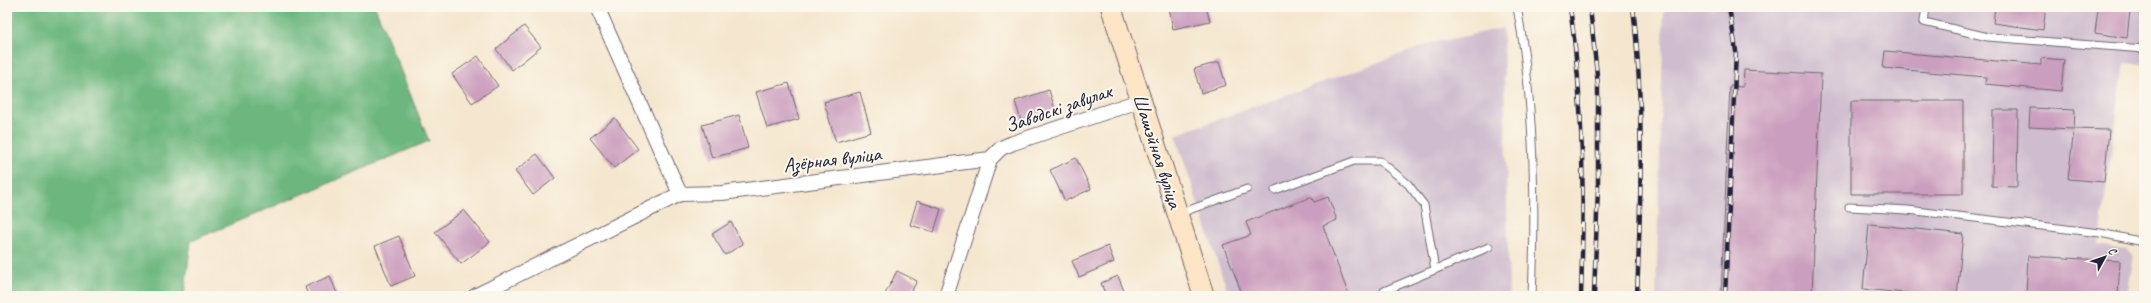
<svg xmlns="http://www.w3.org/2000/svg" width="2151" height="303" font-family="Caveat,sans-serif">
<rect width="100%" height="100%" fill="#fbf7ec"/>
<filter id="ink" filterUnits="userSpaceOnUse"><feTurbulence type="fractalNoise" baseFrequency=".025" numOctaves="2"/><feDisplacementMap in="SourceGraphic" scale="8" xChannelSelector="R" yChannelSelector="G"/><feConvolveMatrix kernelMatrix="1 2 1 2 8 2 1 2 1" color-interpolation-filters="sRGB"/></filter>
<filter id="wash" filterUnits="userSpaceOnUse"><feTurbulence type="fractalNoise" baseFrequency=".012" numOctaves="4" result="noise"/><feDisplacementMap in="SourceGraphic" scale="16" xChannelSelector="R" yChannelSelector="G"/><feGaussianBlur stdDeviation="0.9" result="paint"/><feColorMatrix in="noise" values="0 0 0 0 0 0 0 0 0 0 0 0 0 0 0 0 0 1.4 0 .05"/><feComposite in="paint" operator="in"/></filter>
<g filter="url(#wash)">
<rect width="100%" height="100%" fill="#f5e7cf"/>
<path fill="#cfbdcf" d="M1664 7H2144V64L2124 63 2098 245 2126 249 2134 256 2127 296H1656Z
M1503 28 1509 296H1229L1175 135 1432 43Z"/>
<path fill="#6db77f" stroke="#486c5d" d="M7 7H375L429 141 191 241 184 296H7Z"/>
<g id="blocks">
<path fill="#ca9ebe" d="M1169 7H1206L1210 21 1173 29Z
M1885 7H1914V11Z
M1995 7H2046L2043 30 1993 23Z
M2098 7H2144L2143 12 2130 10 2127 38 2095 33Z
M524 26 541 47 512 70 496 49Z
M1885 51 2041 65V58L2064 60 2061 91 1985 84 1986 77 1883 68Z
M478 56 498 86 472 103 452 74Z
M1219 62 1226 85 1201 93 1194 69Z
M1744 70 1821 74 1812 296H1721L1730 86 1743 87Z
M789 83 799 119 767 128 756 92Z
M1049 90 1056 112 1022 124 1015 101Z
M860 92 871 132 836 142 824 102Z
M1851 101H1963V194H1851Z
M2030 108 2075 110 2074 129 2029 127Z
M1993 110H2018L2017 187 1992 186Z
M739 115 748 148 712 158 702 125Z
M615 118 638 149 614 168 590 138Z
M2074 129 2109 130 2104 182 2068 179Z
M537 154 555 178 533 195 515 171Z
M1076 158 1091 189 1065 201 1050 170Z
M1311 197 1314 202 1328 197 1337 220 1323 226 1349 296H1243L1223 245 1251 235 1246 222Z
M917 201 941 209 934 232 910 225Z
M464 210 490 242 461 264 435 232Z
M731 222 743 244 725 255 712 234Z
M1869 224 1963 234 1957 296H1937L1863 289Z
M399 236 415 276 391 286 375 246Z
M1108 246 1114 262 1079 277 1072 261Z
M2028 256 2120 261 2118 296H2026Z
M897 271 917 281 909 296H884Z
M330 276 338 296H308L305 287Z
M1118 276 1126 296H1106L1101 283Z"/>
</g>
</g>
<g filter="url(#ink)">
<use href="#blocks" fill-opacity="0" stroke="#6c676f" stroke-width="1"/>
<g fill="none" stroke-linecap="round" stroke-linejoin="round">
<defs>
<path id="lane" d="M1517 7C1534 98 1536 204 1532 296
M1926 7 1924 22 1988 37 2144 49
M1275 190 1354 161H1380L1408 184 1424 205 1435 270
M1849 207 1908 210 2100 233 2144 242
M1178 214 1247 189
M1384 296V291L1489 247"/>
<path id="street" d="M597 7 680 194 722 193 990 159
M475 296 680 194
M946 296 990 159 1001 148 1013 143 1142 100"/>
<path id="secondary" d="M1111 7 1204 296"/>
</defs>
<use href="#lane" stroke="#6c676f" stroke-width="9"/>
<use href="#street" stroke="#6c676f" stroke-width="16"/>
<use href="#secondary" stroke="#6c676f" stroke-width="22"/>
<use href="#lane" stroke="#fff" stroke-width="7"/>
<use href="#street" stroke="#fff" stroke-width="14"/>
<use href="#secondary" stroke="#fde5c5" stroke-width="20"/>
<defs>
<path id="rail" d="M1570 7C1584 103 1584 199 1581 296
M1590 7 1598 85V187L1594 296
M1633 7C1644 103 1641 200 1637 296
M1725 296 1736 51 1729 7"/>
</defs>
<use href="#rail" stroke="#22223b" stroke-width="4.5"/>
<use href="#rail" stroke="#fbf7ec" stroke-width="3" stroke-dasharray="9" stroke-linecap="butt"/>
</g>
</g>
<g text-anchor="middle" stroke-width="4" stroke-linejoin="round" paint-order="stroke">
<g font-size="20" fill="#22223b" stroke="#fbf7ec">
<text transform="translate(1058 108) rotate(-19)" y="7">Заводскі завулак</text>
<text transform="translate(1158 151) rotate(72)" y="7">Шашэйная вуліца</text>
<text transform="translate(832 159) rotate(-7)" y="7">Азёрная вуліца</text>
</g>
</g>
<rect width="2151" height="303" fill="none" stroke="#fbf7ec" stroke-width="24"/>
<g transform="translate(2105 257) rotate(50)" stroke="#fbf7ec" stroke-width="3" paint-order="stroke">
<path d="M0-3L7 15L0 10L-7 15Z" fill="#22223b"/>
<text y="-6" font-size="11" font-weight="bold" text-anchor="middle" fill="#22223b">С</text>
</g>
</svg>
